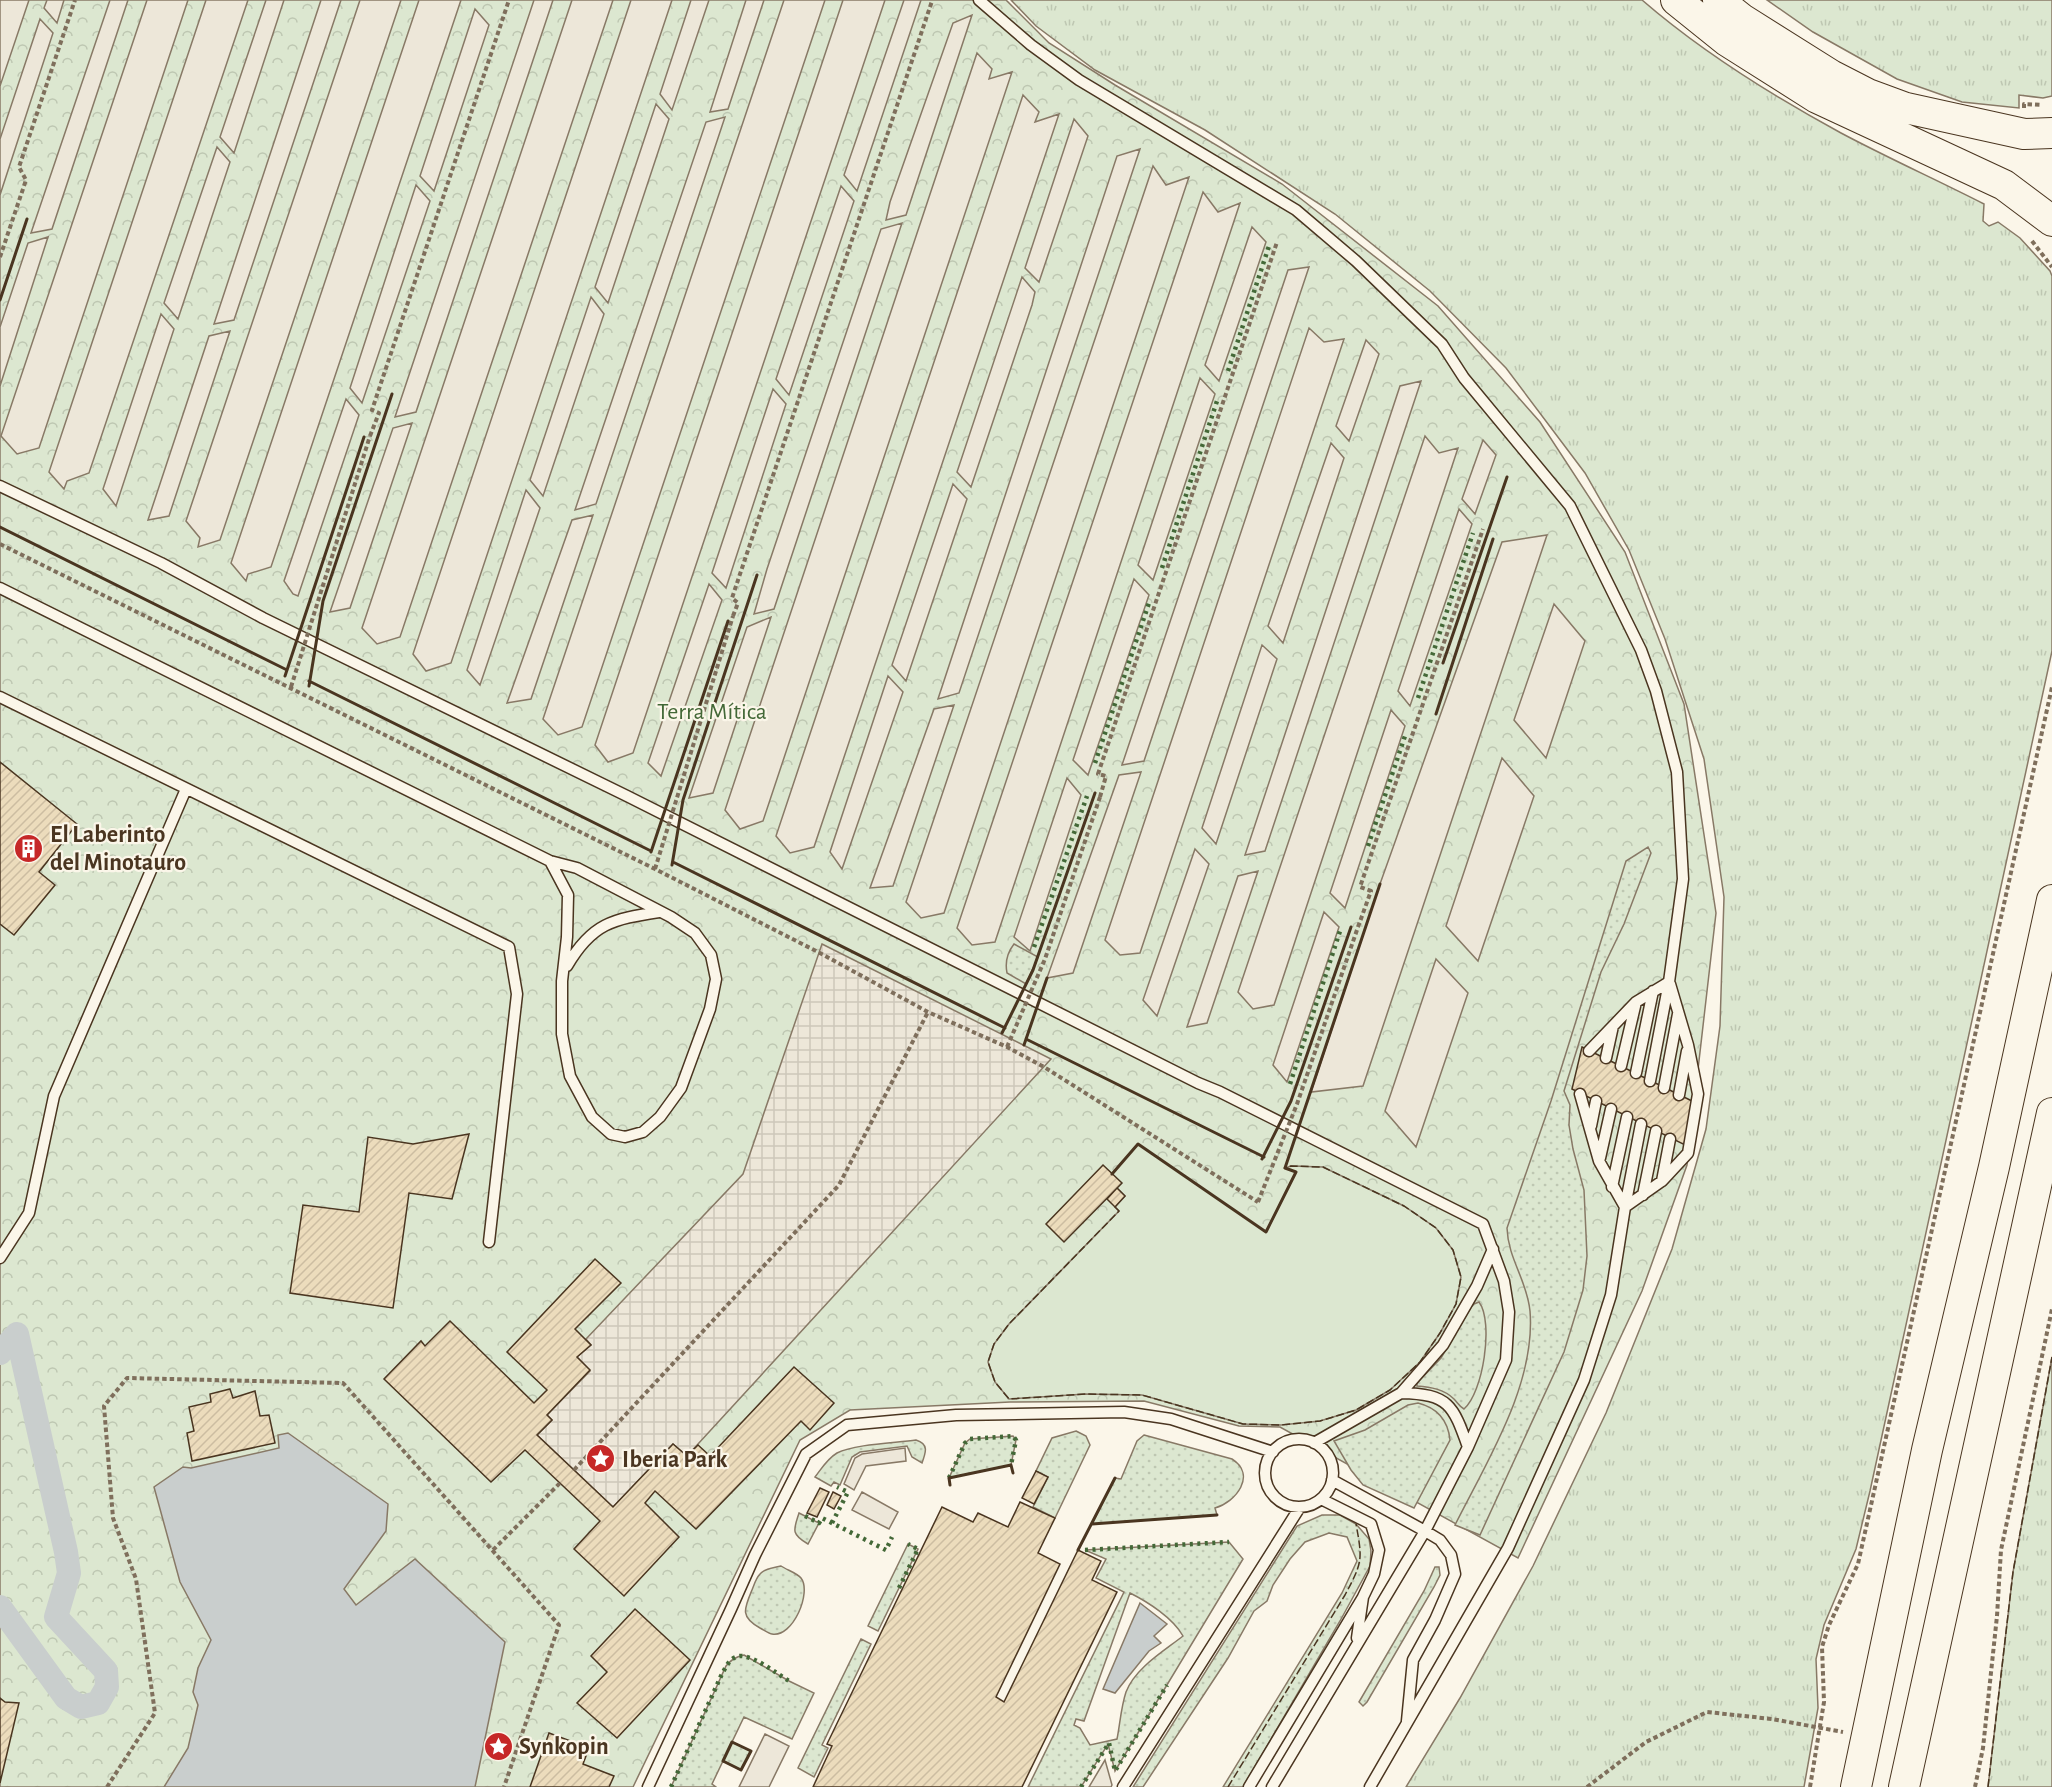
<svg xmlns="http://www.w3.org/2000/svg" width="2052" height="1787" font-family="'Alegreya Sans',sans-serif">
<defs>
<pattern id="grass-tufts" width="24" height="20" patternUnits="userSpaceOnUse" patternTransform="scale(1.5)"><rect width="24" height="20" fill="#dce7d0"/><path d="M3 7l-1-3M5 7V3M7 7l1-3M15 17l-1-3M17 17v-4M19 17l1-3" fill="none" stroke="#bec7b2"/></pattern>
<pattern id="forest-crowns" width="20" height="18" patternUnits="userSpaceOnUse" patternTransform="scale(1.5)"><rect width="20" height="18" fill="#dce7d0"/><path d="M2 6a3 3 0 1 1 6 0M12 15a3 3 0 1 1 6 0" fill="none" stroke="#bec7b2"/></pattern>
<pattern id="garden-dots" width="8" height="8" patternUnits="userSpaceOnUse" patternTransform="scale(1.5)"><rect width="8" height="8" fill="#dce7d0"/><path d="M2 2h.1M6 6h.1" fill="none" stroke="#bec7b2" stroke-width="1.8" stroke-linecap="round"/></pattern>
<pattern id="plaza-grid" width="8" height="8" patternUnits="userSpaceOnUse" patternTransform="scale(1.5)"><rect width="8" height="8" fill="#ede7d9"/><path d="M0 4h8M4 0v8" fill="none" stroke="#cdc7ba"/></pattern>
<pattern id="building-hatch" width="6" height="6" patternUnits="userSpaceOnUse" patternTransform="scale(1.5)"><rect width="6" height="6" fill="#ecdcbc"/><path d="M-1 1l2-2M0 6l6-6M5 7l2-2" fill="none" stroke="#ccbda1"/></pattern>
</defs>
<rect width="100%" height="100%" fill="#fbf6e9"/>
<path fill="url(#grass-tufts)" stroke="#887966" stroke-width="1.5" d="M1011 0H1642C1702 52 1771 95 1841 133 1888 158 1937 180 1984 204L1983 221 1989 226 1998 222 2020 238 2050 271 2052 276V651L1870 1491 1856 1549 1824 1625 1816 1659 1818 1708 1804 1787H1406L1460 1698 1533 1566 1606 1413 1672 1249 1706 1129 1720 1026 1724 897 1704 759 1665 639 1629 550 1585 473 1506 368 1430 291 1335 214 1205 130 1095 70 1036 26Z
M1767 0H2052V96L2043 98 2019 95V108L1962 102 1897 79 1813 32Z
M2052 1357V1787H1988L2013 1572Z"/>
<path fill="url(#forest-crowns)" stroke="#887966" stroke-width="1.5" d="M0 0H1006L1049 43 1115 85 1282 184 1438 306 1540 422 1625 552 1684 704 1716 913 1687 1165 1642 1291 1518 1558 1280 1427 1239 1426 1144 1401 1010 1402 850 1410 800 1440 633 1787H0Z"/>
<path fill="url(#garden-dots)" stroke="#887966" stroke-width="1.5" fill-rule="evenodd" d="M1648 847 1651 853 1624 924 1601 972 1564 1091 1570 1105 1569 1125 1573 1149 1584 1190 1587 1256 1583 1290 1564 1352 1480 1535 1455 1525C1487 1461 1536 1384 1530 1311 1527 1280 1508 1259 1507 1228L1551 1101 1626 861Z
M1014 944 1038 957 1026 984 1007 973C1005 963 1007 953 1014 944Z
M1479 1302C1494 1322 1483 1393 1464 1409 1459 1406 1458 1403 1454 1399 1444 1389 1430 1387 1417 1386V1383L1441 1358 1471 1307 1474 1304Z
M1418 1403C1438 1408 1448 1420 1450 1440L1414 1508 1363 1485 1351 1470 1334 1441 1365 1430 1408 1405Z
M1076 1431 1086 1436 1090 1445 1055 1518 1033 1507 1048 1477 1036 1471 1052 1438Z
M1144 1435 1232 1459C1257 1475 1236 1502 1215 1508L1217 1515 1092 1524 1115 1478 1121 1479 1137 1441Z
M1013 1436 1016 1440 1011 1465 949 1478 965 1443 970 1439Z
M916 1440C929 1444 926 1452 922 1463L912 1457 907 1446 860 1452 852 1457 840 1485 834 1482 831 1486 815 1477C822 1468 827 1459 837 1453 855 1444 895 1443 916 1440Z
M799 1513 819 1523 808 1544C790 1534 794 1529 799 1513Z
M1322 1515H1340L1356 1524 1369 1539 1371 1551 1370 1566 1340 1621 1243 1787H1223L1342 1593 1357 1561 1347 1537 1329 1533 1305 1542 1290 1559 1273 1585 1267 1601 1254 1611 1228 1658 1143 1787H1133L1297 1526Z
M1229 1542 1243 1559 1115 1771 1108 1744 1081 1787H1028L1124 1592 1096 1578 1106 1559 1085 1550ZM1130 1593C1148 1602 1173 1618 1183 1636 1164 1651 1135 1668 1126 1692 1121 1707 1120 1724 1117 1739L1090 1745 1080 1728 1074 1725 1076 1719 1084 1721Z
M908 1544 918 1549 878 1631 868 1626Z
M781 1566C787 1570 797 1573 801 1578 812 1592 793 1638 772 1634 769 1634 764 1630 760 1628 740 1617 744 1609 752 1590 754 1585 756 1578 760 1574 765 1568 774 1568 781 1566Z
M1435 1567H1439L1440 1575 1434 1587 1367 1702 1363 1706 1359 1702 1424 1591Z
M861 1639 871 1644 822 1745 828 1748 814 1777 798 1768Z
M744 1655 789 1681 814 1693 792 1739 744 1717 732 1742 751 1751 741 1770 723 1761 712 1784 716 1787H671L726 1666C731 1660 735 1657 744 1655Z"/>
<path fill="#dce7d0" stroke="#887966" stroke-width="1.5" d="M1138 1144 1266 1232 1296 1172 1285 1168 1291 1166 1323 1167 1404 1206 1436 1228 1453 1250 1461 1277 1456 1304 1440 1333 1420 1362 1390 1390 1356 1410 1320 1421 1281 1425 1243 1424 1142 1395 1086 1394 1009 1399 995 1382 988 1362 994 1344 1009 1324 1119 1211 1115 1207 1125 1196 1117 1188 1112 1174Z"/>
<path fill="#ede7d9" stroke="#887966" stroke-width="1.5" d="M0 0H29L0 86Z
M47 0H64L57 23 44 8Z
M110 0H128L52 229 31 233Z
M147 0H188L39 448 17 454 1 436Z
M206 0H248L89 473 67 481 64 489 49 472Z
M266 0H284L234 153 220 137Z
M321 0H341L234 320 214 324Z
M360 0H401L220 540 198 547 200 538 186 521Z
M419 0H461L271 567 248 574 246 581 231 563Z
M534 0H553L416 412 395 417Z
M572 0H613L400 637 377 644 362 628Z
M631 0H672L451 663 426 671 413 654Z
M691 0H709L672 110 660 94Z
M746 0H764L728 109 710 112Z
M784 0H825L582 727 558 735 543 719Z
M843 0H885L633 753 608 762 595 745Z
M904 0H921L857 191 844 175Z
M475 9 489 25 434 191 420 176Z
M972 15 906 215 886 220 890 202 953 23Z
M40 19 53 33 0 195V139Z
M977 53 992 69 989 79 1012 72 763 821 740 829 725 810Z
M1023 95 1039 112 1035 122 1059 114 814 847 790 853 776 836Z
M656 104 669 119 667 125 608 303 595 287Z
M725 117 596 504 575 510 706 122Z
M1074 119 1088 136 1039 282 1025 268Z
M217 147 230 162 178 319 164 303Z
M1140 149 959 693 938 699 1117 156Z
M1153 166 1166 185 1189 177 944 913 921 918 906 902Z
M416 185 430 201 362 403 350 388Z
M841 186 854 201 789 395 776 379Z
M1203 192 1218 212 1240 203 995 942 972 945 957 928Z
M902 223 774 609 754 614 767 569 881 229Z
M1252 227 1266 242 1219 381 1205 365Z
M48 237 0 386V327L28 243Z
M1309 267 1144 761 1122 765 1288 270Z
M1022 277 1035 292 1032 305 971 487 957 472Z
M591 297 604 314 543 496 530 480Z
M161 314 174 329 116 506 103 489Z
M1309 328 1324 342 1344 339 1140 953 1120 955 1105 940Z
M230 331 169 516 148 520 209 336Z
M1366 340 1379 354 1349 441 1336 426Z
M1200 378 1215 394 1153 580 1138 565Z
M1421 381 1265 851 1245 855 1400 386Z
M773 389 786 404 726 588 712 573Z
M346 399 359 415 298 596 293 594 284 581Z
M412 423 350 608 330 612 393 428Z
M1425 436 1439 453 1458 448 1274 1005 1253 1009 1238 992Z
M1483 440 1496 455 1475 514 1462 499Z
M1331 443 1344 458 1283 643 1268 626Z
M953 484 967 499 906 681 892 665Z
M526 490 540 508 480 685 467 670Z
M1459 509 1472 524 1410 706 1398 691Z
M593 515 531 699 507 703 572 520Z
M1547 535 1363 1086 1311 1092 1380 884 1502 542Z
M1134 579 1149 595 1088 775 1073 760Z
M709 584 722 600 661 776 648 763Z
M1554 604 1585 641 1546 758 1514 720Z
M771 617 713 793 689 798 747 627Z
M1262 645 1277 659 1216 844 1202 828Z
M888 676 903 692 842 869 830 852Z
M954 705 893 886 870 888 934 709Z
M1391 710 1405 726 1345 908 1330 893Z
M1502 758 1534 796 1478 961 1446 926Z
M1141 772 1073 973 1047 978 1119 775Z
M1067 778 1081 795 1030 951 1014 937Z
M1195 849 1209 864 1157 1016 1143 1000Z
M1258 871 1207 1023 1187 1027 1238 876Z
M1324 912 1339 927 1287 1082 1273 1065Z
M1436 959 1468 993 1416 1147 1385 1111Z
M905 1448 906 1461 866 1466 854 1490 844 1484 855 1458 862 1454Z
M862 1492 898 1512 889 1529 852 1510Z
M765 1734 789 1746 769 1787H739Z
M1105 1760 1112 1785 1111 1787H1089Z"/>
<path fill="url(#plaza-grid)" stroke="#887966" stroke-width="1.5" d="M822 944 1051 1059 687 1456 673 1444 613 1507 537 1435 552 1420 547 1415 590 1371 577 1357 591 1345 586 1339 743 1174Z"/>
<path fill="#c9cecd" stroke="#887966" stroke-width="1.5" d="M288 1433 388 1504 386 1531 344 1589 356 1605 415 1559 505 1642 475 1787H164L188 1748 198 1705 193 1692 198 1668 211 1640 180 1582 154 1487 183 1467 191 1468 279 1448 278 1435Z
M1140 1603 1167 1624 1154 1636 1161 1643 1149 1651 1115 1693 1103 1689Z"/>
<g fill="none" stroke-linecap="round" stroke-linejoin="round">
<path stroke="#c9cecd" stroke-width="24" d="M0 1353 17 1334 66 1552 69 1573 56 1617 106 1671 107 1687 98 1703 81 1707 66 1698 0 1607"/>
</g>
<path fill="url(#building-hatch)" stroke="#4a3520" stroke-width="1.5" d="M0 762 77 824 39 872 55 885 14 935 0 924Z
M1582 1047 1692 1101 1685 1145 1572 1089Z
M469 1134 452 1199 409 1193 393 1308 290 1293 303 1205 359 1212 368 1137 413 1144Z
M1103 1165 1122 1183 1064 1242 1046 1224Z
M1117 1188 1125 1196 1115 1207 1107 1199Z
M595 1259 621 1283 575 1329 591 1345 577 1357 590 1370 547 1415 552 1420 537 1435 613 1507 673 1444 687 1456 698 1445 710 1456 794 1367 834 1403 810 1430 801 1421 696 1529 655 1491 645 1503 679 1537 624 1596 574 1549 600 1521 525 1450 491 1482 384 1379 421 1341 425 1346 450 1321 534 1403 547 1390 507 1352Z
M230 1389 233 1398 255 1391 260 1416 269 1415 275 1443 192 1461 187 1433 194 1431 189 1407 211 1402 210 1394Z
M1036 1471 1048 1477 1034 1504 1022 1498Z
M820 1488 829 1492 817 1517 807 1513Z
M833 1492 841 1496 834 1509 827 1505Z
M1020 1502 1055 1518 1038 1553 1060 1564 996 1697 1004 1702 1078 1550 1101 1561 1092 1580 1117 1592 1022 1787H813L832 1746 827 1744 942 1507 973 1522 978 1513 1008 1527Z
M635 1609 690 1660 617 1738 577 1703 607 1672 591 1656Z
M0 1698 5 1702 19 1703 0 1783Z
M549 1733 589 1748 583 1764 614 1776 609 1787H530Z"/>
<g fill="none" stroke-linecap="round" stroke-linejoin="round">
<defs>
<path id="service" d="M979 0 1031 45 1079 80 1296 210 1356 261 1442 344 1464 378 1570 506 1641 650 1656 691 1677 772 1683 879 1669 982 1650 1081
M0 486 161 563 263 618 627 796 1198 1083 1220 1092 1483 1224 1504 1281 1509 1312 1506 1360 1468 1447 1425 1531 1272 1787
M0 588 550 861 577 868 671 917 695 933 711 955 716 979 710 1009 681 1088 660 1117 643 1132 625 1137 611 1134 592 1117 570 1076 562 1034V981L567 937 568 895 550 861
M0 697 509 947 517 994 489 1242
M567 966C592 923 613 919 659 912
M1589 1051 1636 1002 1669 982
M1606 1058 1613 1026
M1621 1066 1636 1002
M1636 1073 1653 991
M1664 1088 1678 1014
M1580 1094 1599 1161 1625 1207
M1679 1095 1687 1051
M1591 1126 1596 1101
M1600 1158 1611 1109
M1662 1181 1670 1139
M1612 1187 1627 1117
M1643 1195 1656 1131
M1625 1207 1662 1181 1688 1153 1698 1094 1688 1045 1670 984
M0 1258 29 1213 54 1096 186 789
M1401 1393C1449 1394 1453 1405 1468 1447
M1265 1473a34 34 0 1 1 68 0a34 34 0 1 1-68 0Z
M1314 1443 1401 1393 1443 1345 1477 1286 1493 1249
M1332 1480 1425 1531 1440 1540 1451 1555 1455 1574 1435 1620 1413 1660 1407 1721
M1321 1499 1371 1524 1379 1550 1374 1574 1363 1597 1357 1638
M648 1787 731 1609 755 1555 806 1454 847 1425 956 1415 1124 1412 1171 1419 1273 1452
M1123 1787 1300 1507
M1249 1787 1363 1597
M1370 1787 1508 1548 1584 1380 1611 1295 1625 1207 1641 1124"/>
<path id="secondary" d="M1676 0 1727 41 1817 98 2004 185 2052 221
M1718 0 1742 19 1831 75 1868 94 1906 108 2024 134 2052 133
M1856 1787 1927 1450 1994 1167 2052 900
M1904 1787 2052 1113"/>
</defs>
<use href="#service" stroke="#4a3520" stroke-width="13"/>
<use href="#secondary" stroke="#4a3520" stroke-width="32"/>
<path stroke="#7f6f5c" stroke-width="4" stroke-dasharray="4.5 3" stroke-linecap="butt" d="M2024 108V104L2042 105
M2032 241 2052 267
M0 257 26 180 19 167 75 0
M370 436 379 413 372 410 509 0
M0 544 655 869 818 952 928 1012 1007 1047 1044 1067 1258 1202
M733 616 738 603 732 598 932 1
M1100 797 1106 776 1098 774 1277 242
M1358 927 1371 891 1360 887 1483 529
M574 1470 839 1185 928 1012
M493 1550 560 1483
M107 1787 155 1713 136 1579 113 1518 104 1406 127 1378 343 1383 559 1625 504 1787
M1587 1787 1646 1742 1707 1712 1772 1719 1843 1732
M1810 1787 1824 1702 1822 1647 1829 1625 1858 1564 2052 687
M1975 1787 1983 1748 1997 1616 2001 1550 2052 1309"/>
<use href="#service" stroke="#fbf6e9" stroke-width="10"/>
<use href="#secondary" stroke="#fbf6e9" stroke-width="30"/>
<path stroke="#7f6f5c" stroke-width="4" stroke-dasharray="4.5 3" stroke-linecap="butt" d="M291 687 370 436
M655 869 733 616
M1007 1047 1045 959 1100 797
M1258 1202 1297 1104 1358 927"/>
<path stroke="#436837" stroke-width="4.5" stroke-dasharray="3 4.5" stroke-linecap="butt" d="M1228 371 1269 246
M1162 568 1217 401
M1418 698 1473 533
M1095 763 1149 603
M1368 846 1406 733
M1034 947 1087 796
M1290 1084 1341 928
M949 1478 965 1443 970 1439 1013 1436 1016 1440 1011 1465
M805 1516 819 1523 822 1518 886 1550 892 1537
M832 1523 848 1492 837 1487
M1085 1550 1229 1542
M899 1588 918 1549 908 1544
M671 1787 721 1676C725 1669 728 1660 736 1657 749 1651 777 1674 789 1681
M1081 1787 1109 1743 1115 1771 1167 1685"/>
<path stroke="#4a3520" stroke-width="1.5" stroke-dasharray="8 3" stroke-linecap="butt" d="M1115 1207 1119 1211 1009 1324 994 1344 988 1362 995 1382 1009 1399 1086 1394 1142 1395 1243 1424 1281 1425 1320 1421 1356 1410 1390 1390 1420 1362 1440 1333 1456 1304 1461 1277 1453 1250 1436 1228 1404 1206 1323 1167 1291 1166 1285 1168
M1228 1787 1345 1595C1362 1563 1363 1561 1356 1524
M1988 1787 2013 1572 2052 1357"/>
<path stroke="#4a3520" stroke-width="3" d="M0 300 27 219
M0 527 287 670
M1443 663 1507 477
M285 676 364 437
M309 681 651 851
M309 686 323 601 392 394
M1436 714 1493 539
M651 852 728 621
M673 862 1005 1028
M672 865 683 800 757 575
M1002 1033 1033 970 1095 793
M1026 1039 1264 1157
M1024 1045 1047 978
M1262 1159 1291 1101 1351 927
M1112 1174 1138 1144 1266 1232 1296 1172 1285 1168 1380 884
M950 1485 949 1478 1011 1465 1013 1473
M1092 1524 1217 1515
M1078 1550 1115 1478
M732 1742 751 1751 741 1770 723 1761Z"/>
</g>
<defs>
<symbol id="building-disc" viewBox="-11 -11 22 22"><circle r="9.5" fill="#c62828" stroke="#fbf6e9"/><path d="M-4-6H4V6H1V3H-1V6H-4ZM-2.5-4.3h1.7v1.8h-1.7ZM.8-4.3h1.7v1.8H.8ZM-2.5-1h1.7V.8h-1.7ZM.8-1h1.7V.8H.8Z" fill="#fff"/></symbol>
<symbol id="sight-disc" viewBox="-11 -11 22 22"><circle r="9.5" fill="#c62828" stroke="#fbf6e9"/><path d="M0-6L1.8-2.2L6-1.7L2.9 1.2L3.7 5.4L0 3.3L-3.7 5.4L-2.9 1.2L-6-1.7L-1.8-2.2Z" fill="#fff"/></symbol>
</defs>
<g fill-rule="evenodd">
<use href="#building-disc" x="12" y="832" width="33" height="33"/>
<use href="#sight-disc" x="584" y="1442" width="33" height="33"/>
<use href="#sight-disc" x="482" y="1730" width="33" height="33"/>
</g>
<g text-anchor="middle" stroke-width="4.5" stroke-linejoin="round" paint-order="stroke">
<g font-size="24" fill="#436837" stroke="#fbf6e9">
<text x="712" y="719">Terra Mítica</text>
</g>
<g font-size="24" font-weight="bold" fill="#4a3520" stroke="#fbf6e9" text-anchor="start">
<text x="50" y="842">El Laberinto<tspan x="50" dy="28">del Minotauro</tspan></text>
<text x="622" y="1467">Iberia Park</text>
<text x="519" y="1754">Synkopin</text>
</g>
</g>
</svg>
